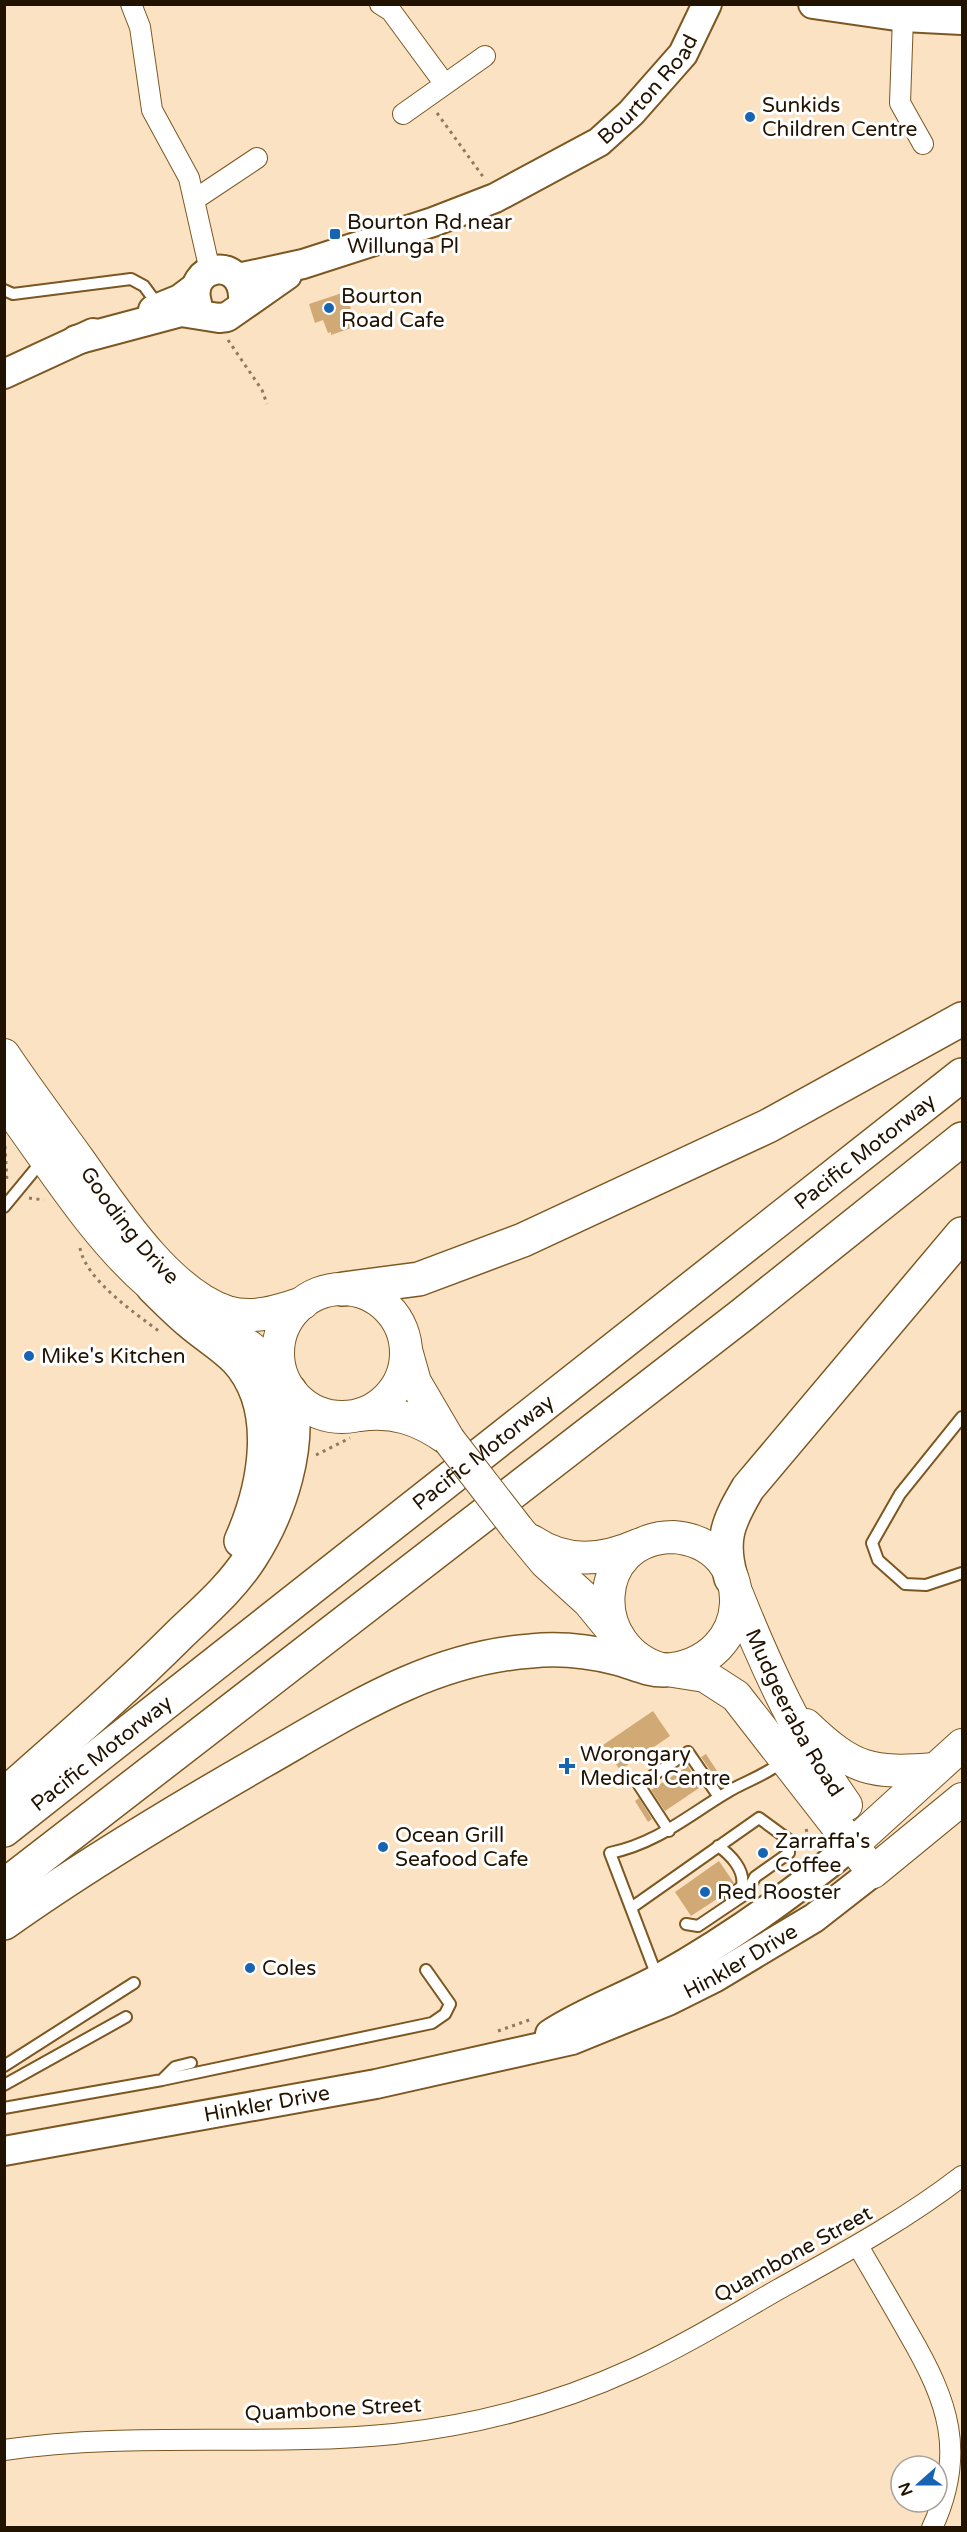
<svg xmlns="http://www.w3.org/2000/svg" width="967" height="2532" font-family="'Varela Round',sans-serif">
<rect width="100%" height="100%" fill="#fbe2c2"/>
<path fill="#d1a974" d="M345 292 357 326 331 335V332L328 333 323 320 315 323 309 304Z
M653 1711 670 1736 620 1770 603 1745Z
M706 1754 719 1774 715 1777 701 1757Z
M688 1766 702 1786 665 1811 651 1790Z
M639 1798 652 1819 648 1822 635 1801Z
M719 1861 734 1883 723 1895 691 1916 675 1892Z"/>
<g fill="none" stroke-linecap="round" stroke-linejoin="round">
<defs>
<path id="lane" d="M4 290 13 294 131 279 144 286 158 305
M4 1207 42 1161
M962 1417 900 1494 872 1543 878 1560 905 1584 926 1585 962 1573
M669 1831 639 1785 688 1752 719 1797
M718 1846C731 1855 745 1870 742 1886L730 1897
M631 1908 759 1818 789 1840V1853L755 1877 747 1893 698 1926 686 1924
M658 1979 610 1853C657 1843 686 1817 726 1793 745 1781 765 1776 783 1761
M4 2066 134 1983
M162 2080 432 2023 445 2014 450 2004 426 1970
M4 2085 126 2017
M4 2108 162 2080 175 2067 191 2063"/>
<path id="street" d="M131 4 140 27 152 110 189 178 210 271
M380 4 391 11 444 83
M903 17 900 103 923 144
M403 114 485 56
M194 200 257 158
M858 2246C875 2275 892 2304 909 2334 948 2401 967 2453 932 2528
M4 2450C134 2431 264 2447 394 2434 477 2425 559 2403 635 2368 685 2345 732 2316 779 2289 842 2254 905 2220 962 2176"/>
<g id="secondary">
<path d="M813 4 903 17 962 20"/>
<path id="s1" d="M238 278 303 264 433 222 495 198 599 142 631 113 683 54 707 4"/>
<path d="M197 303C186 265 241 255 243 296"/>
<path d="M153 310 180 299 196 287"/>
<path d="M76 340 181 312 219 318 227 317 287 275"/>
<path d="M4 374 93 333"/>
<path d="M550 2034C585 2011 624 1998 660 1978 728 1940 791 1895 851 1846"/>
<path id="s2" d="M4 2151 376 2084 572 2040 668 2001 714 1978 814 1918 873 1872"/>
</g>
<g id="primary">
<path id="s3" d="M4 1055C28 1091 54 1125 79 1160 114 1209 167 1292 227 1312 253 1320 279 1311 303 1303"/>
<path d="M4 1101C50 1163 93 1235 152 1286 197 1326 251 1331 286 1385"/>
<circle cx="342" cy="1353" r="64"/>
<path d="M406 1350 415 1382 449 1440"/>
<path d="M360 1415C392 1410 419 1419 446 1438"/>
<path d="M517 1528 546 1563 589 1602 612 1630"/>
<path d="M673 1537C759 1543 758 1663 664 1670 587 1650 590 1538 673 1537Z"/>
<path d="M532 1541C566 1564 602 1561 638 1545"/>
<path id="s4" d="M737 1594C767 1669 799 1739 846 1805"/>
<path d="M667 1670 705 1676 736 1696 873 1872 962 1799"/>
<path d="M806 1725C853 1770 871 1774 935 1769"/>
<path d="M851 1846 962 1745"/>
</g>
<g id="highway">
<path d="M153 1287C165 1299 177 1311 190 1322 205 1335 222 1345 236 1359 281 1407 265 1487 241 1541"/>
<path d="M343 1289 419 1279 523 1240 768 1126 962 1019"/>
<path d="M731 1578C720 1539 728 1522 748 1488L962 1234"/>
<path d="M4 1795C64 1742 124 1690 180 1634 205 1610 232 1587 251 1557 281 1510 301 1447 290 1391"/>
<path id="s5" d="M4 1830 962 1075"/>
<path d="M4 1886 742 1315 962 1139"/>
<path d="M4 1923C87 1864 174 1812 261 1762 347 1713 429 1658 531 1651 559 1648 588 1651 616 1658 633 1662 646 1670 664 1670"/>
</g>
</defs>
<use href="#lane" stroke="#7c5721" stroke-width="14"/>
<use href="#street" stroke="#7c5721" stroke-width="22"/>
<use href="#secondary" stroke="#7c5721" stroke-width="32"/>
<use href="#primary" stroke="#7c5721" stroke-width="34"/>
<use href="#highway" stroke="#7c5721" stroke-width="36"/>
<path stroke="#8e7a60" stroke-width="3" stroke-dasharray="3 4.5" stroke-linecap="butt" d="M437 113 484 178
M228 340 262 390 267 404
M5 1146 7 1182
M29 1198 44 1200
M80 1248C86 1280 135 1313 160 1332
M316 1455 350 1438
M806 1829 812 1848
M498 2031 532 2019"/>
<use href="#lane" stroke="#fff" stroke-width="10"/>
<use href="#street" stroke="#fff" stroke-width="20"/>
<use href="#secondary" stroke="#fff" stroke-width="28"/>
<use href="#primary" stroke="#fff" stroke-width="32"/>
<use href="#highway" stroke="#fff" stroke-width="33"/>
<defs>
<path id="primary-bridge" d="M449 1440 517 1528"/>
</defs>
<use href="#primary-bridge" stroke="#7c5721" stroke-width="34" stroke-linecap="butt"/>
<use href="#primary-bridge" stroke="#fff" stroke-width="32"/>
</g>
<g fill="#1764b3" stroke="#fff" stroke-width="2">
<circle cx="750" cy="117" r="6"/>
<rect x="329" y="228" width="12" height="12" rx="3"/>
<circle cx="329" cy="308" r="6"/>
<circle cx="29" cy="1356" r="6"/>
<path d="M564 1757h6v6h6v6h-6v6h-6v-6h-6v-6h6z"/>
<circle cx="383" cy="1847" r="6"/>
<circle cx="763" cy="1853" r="6"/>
<circle cx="705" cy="1892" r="6"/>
<circle cx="250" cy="1968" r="6"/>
</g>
<g text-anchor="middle" stroke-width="6" stroke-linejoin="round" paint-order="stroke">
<g font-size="21" fill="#221300" stroke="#fff">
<text dy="7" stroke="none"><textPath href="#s1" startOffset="460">Bourton Road</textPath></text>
<text dy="7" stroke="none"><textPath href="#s5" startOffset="1096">Pacific Motorway</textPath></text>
<text dy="7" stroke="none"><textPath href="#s3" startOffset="212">Gooding Drive</textPath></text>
<text dy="7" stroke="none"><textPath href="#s5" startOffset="610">Pacific Motorway</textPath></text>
<text dy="7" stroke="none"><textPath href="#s4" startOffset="132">Mudgeeraba Road</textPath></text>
<text dy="7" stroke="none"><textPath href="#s5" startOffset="124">Pacific Motorway</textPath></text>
<text dy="7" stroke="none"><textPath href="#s2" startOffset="765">Hinkler Drive</textPath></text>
<text dy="7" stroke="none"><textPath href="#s2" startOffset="267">Hinkler Drive</textPath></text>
<text transform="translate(793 2254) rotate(-29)" y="7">Quambone Street</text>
<text transform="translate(333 2409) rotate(-3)" y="7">Quambone Street</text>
</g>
<g font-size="21" fill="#221300" stroke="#fff" text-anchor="start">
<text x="762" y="112">Sunkids<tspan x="762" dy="24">Children Centre</tspan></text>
<text x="347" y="229">Bourton Rd near<tspan x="347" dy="24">Willunga Pl</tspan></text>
<text x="341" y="303">Bourton<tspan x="341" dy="24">Road Cafe</tspan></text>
<text x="41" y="1363">Mike's Kitchen</text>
<text x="580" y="1761">Worongary<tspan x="580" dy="24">Medical Centre</tspan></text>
<text x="395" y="1842">Ocean Grill<tspan x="395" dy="24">Seafood Cafe</tspan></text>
<text x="775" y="1848">Zarraffa's<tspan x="775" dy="24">Coffee</tspan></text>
<text x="717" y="1899">Red Rooster</text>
<text x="262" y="1975">Coles</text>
</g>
</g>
<rect width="967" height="2532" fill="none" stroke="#221300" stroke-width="12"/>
<g transform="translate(919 2484) rotate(249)"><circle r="28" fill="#ffffff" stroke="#a7a199" stroke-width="1.5"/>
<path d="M0-4.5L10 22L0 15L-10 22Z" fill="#1764b3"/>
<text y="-9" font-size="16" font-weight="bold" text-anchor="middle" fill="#221300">N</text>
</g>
</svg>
